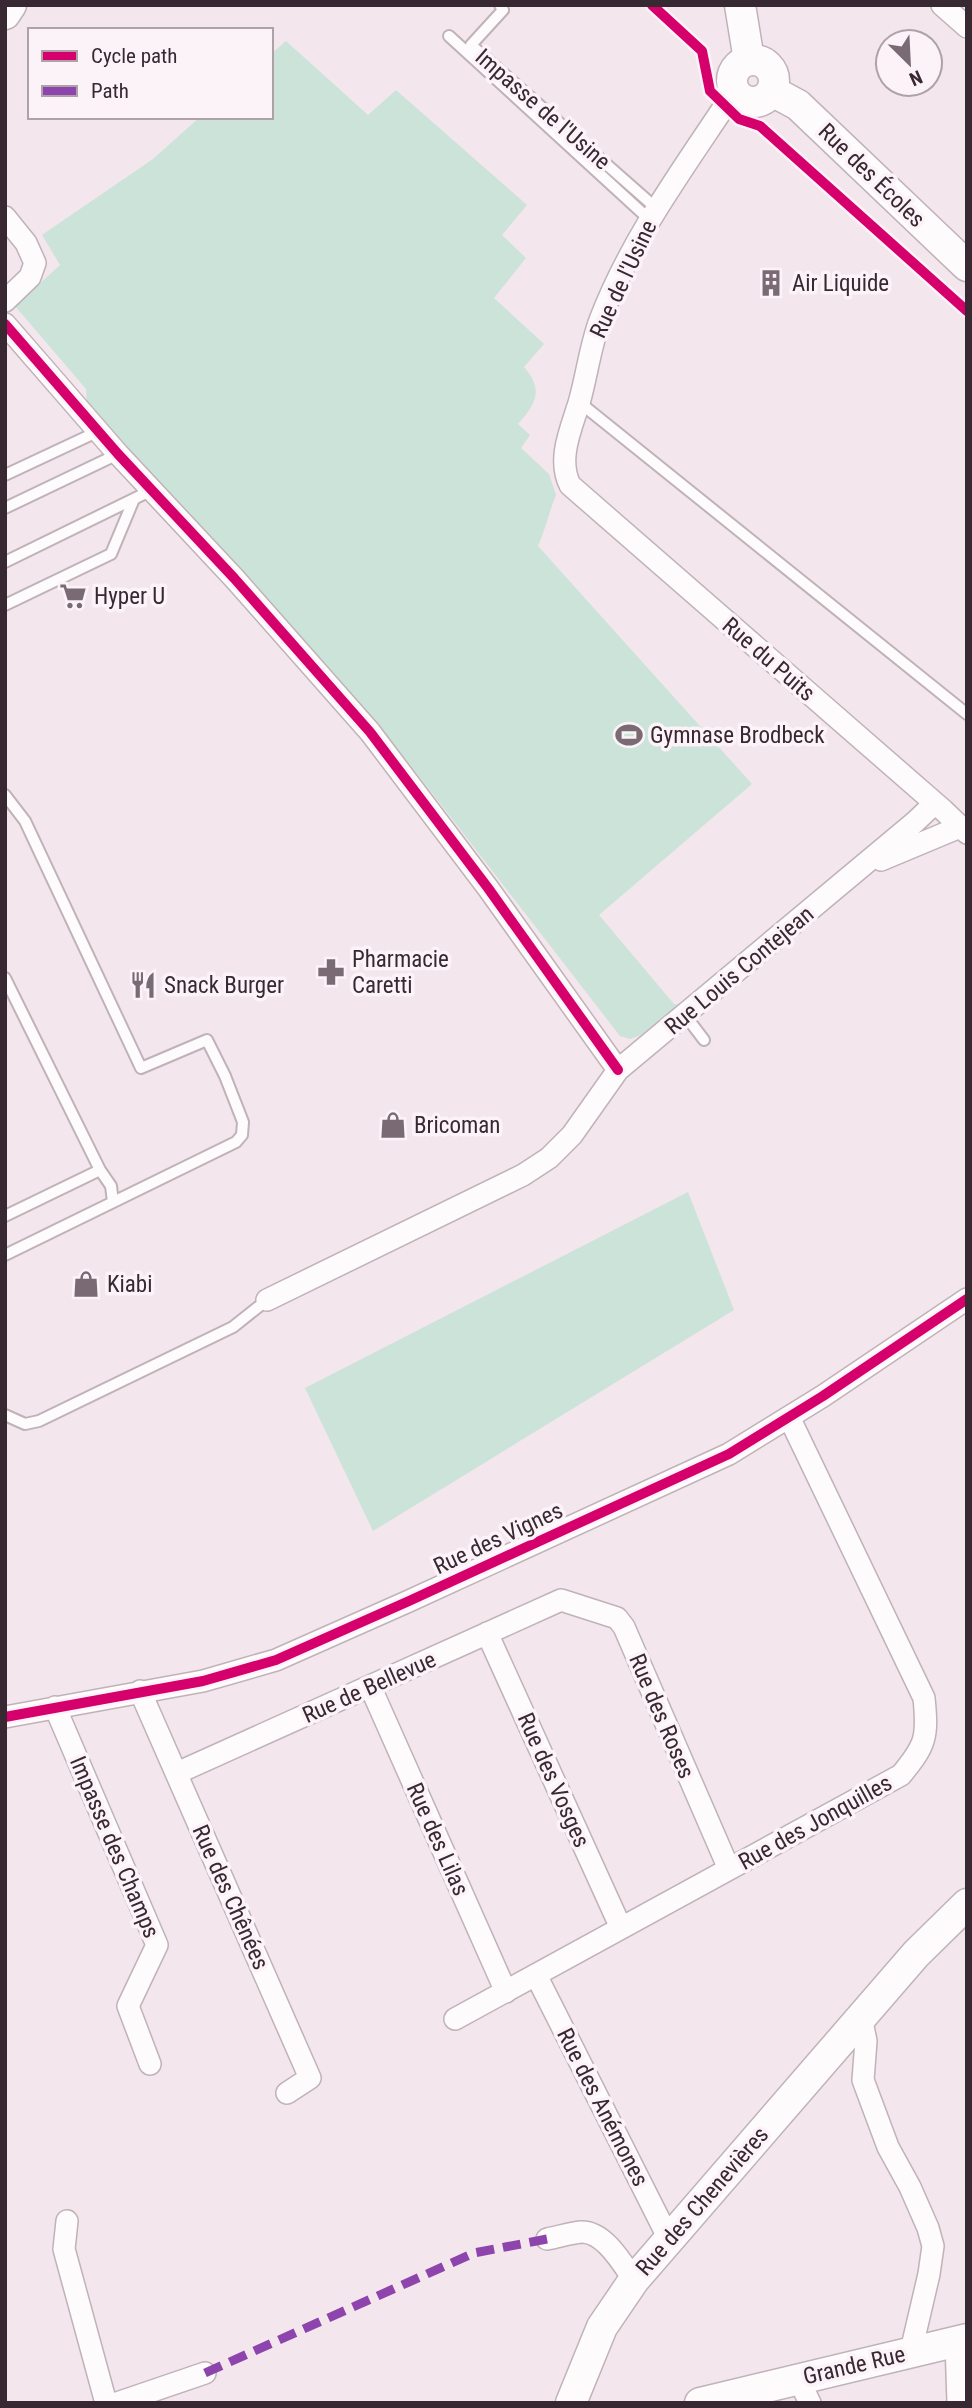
<svg xmlns="http://www.w3.org/2000/svg" width="972" height="2408" font-family="'Roboto Condensed',sans-serif">
<rect width="100%" height="100%" fill="#f4e6ed"/>
<path fill="#cbe3d8" d="M286 41 368 115 396 90 527 205 502 235 526 258 494 298 544 344 524 367C544 390 536 404 518 424L530 435 521 448 549 474 556 495C549 512 546 528 538 546L752 784 599 915 674 1004 679 1005 641 1035 630 1039 620 1036 418 775 373 720 87 404 86 389 15 306 60 265 42 235 153 159 200 117H271V54Z
M688 1192 734 1310 373 1531 305 1388Z"/>
<g fill="none" stroke-linecap="round" stroke-linejoin="round">
<defs>
<path id="lane" d="M500 5 503 10 471 45 656 208
M449 36 650 220
M579 402 967 714
M5 475 99 431
M5 508 118 454
M5 562 152 490
M5 605 111 554 134 499
M5 795 25 821 141 1068 207 1040 225 1076 243 1122 242 1135 236 1142 5 1255
M5 978 100 1170 111 1186 113 1202
M685 1015 704 1040
M5 1216 100 1170
M5 1415 25 1424 39 1421 233 1327 267 1300"/>
<path id="street" d="M942 5 967 27
M737 95 724 107C678 176 630 242 600 320 590 347 587 375 579 403 571 429 557 459 570 485L943 810 967 833
M5 217 26 243 35 263 30 277 5 301
M5 324 118 454 234 578 370 732 488 888 618 1070
M881 860 960 827
M267 1300 523 1175 549 1158 572 1135 618 1070 915 822 935 803
M487 1633 621 1928
M370 1686 506 1992
M140 1691 310 2078 287 2093
M55 1707 157 1945 128 2006 150 2064
M5 1717 203 1681 276 1660 409 1601 729 1454 823 1396 967 1299
M177 1773 561 1600 617 1618 624 1627 729 1869
M536 1975 669 2239
M861 2017 866 2041 863 2080 888 2147 910 2187 928 2228 933 2246 929 2274 911 2351
M455 2019 901 1775C926 1745 928 1737 924 1698L789 1417
M67 2221 64 2249 106 2403
M547 2239C558 2237 570 2233 581 2232 604 2231 622 2263 634 2280
M956 2342 958 2403
M798 2378 810 2403
M117 2403 205 2373"/>
<path id="secondary" d="M740 5 749 60
M5 14 11 5
M732 81a21 21 0 1 1 42 0a21 21 0 1 1-42 0Z
M772 91 798 105 967 266
M571 2403 602 2327 634 2280 916 1954 967 1904
M700 2403 967 2339"/>
</defs>
<use href="#lane" stroke="#c0b2b9" stroke-width="14"/>
<use href="#street" stroke="#c0b2b9" stroke-width="24"/>
<use href="#secondary" stroke="#c0b2b9" stroke-width="33"/>
<use href="#lane" stroke="#fdfbfc" stroke-width="10"/>
<use href="#street" stroke="#fdfbfc" stroke-width="21"/>
<use href="#secondary" stroke="#fdfbfc" stroke-width="30"/>
<path stroke="#8e44ad" stroke-width="9" stroke-dasharray="18 9" stroke-linecap="butt" d="M205 2373 474 2253 547 2239"/>
<defs>
<path id="cycleway" d="M652 5 702 51 710 91 739 119 760 126 967 311
M5 324 118 454 234 578 370 732 488 888 618 1070
M5 1717 203 1681 276 1660 409 1601 729 1454 823 1396 967 1299"/>
</defs>
<use href="#cycleway" stroke="#fcf3f8" stroke-width="15"/>
<use href="#cycleway" stroke="#d6006c" stroke-width="10"/>
</g>
<defs>
<symbol id="building-bare" viewBox="-9 -9 18 18"><path d="M-4-6H4V6H1V3H-1V6H-4ZM-2.5-4.3h1.7v1.8h-1.7ZM.8-4.3h1.7v1.8H.8ZM-2.5-1h1.7V.8h-1.7ZM.8-1h1.7V.8H.8Z" fill="#7a6a73" stroke="#fcf3f8" stroke-width="2.5" paint-order="stroke"/></symbol>
<symbol id="supermarket-bare" viewBox="-9 -9 18 18"><path d="M-6-5.5h2.5l.6 2H6L4.5 2H-2.5L-4.4-4H-6ZM-1.5 3.2a1.3 1.3 0 1 0 .1 0ZM3 3.2a1.3 1.3 0 1 0 .1 0Z" fill="#7a6a73" stroke="#fcf3f8" stroke-width="2.5" paint-order="stroke"/></symbol>
<symbol id="stadium-bare" viewBox="-9 -9 18 18"><path d="M0-5a6.5 5 0 1 0 0 10a6.5 5 0 1 0 0-10ZM-3.5-1.8h7v3.6h-7Z" fill="#7a6a73" stroke="#fcf3f8" stroke-width="2.5" paint-order="stroke"/></symbol>
<symbol id="pharmacy-bare" viewBox="-9 -9 18 18"><path d="M-2-6h4v4h4v4h-4v4h-4v-4h-4v-4h4Z" fill="#7a6a73" stroke="#fcf3f8" stroke-width="2.5" paint-order="stroke"/></symbol>
<symbol id="restaurant-bare" viewBox="-9 -9 18 18"><path d="M-5-6h1v4h1v-4h1v4h1v-4h1v5L-1.5 .5V6h-2V.5L-5-1ZM5-6V6H3V1.5H1.5Q1.5-4 5-6Z" fill="#7a6a73" stroke="#fcf3f8" stroke-width="2.5" paint-order="stroke"/></symbol>
<symbol id="shop-bare" viewBox="-9 -9 18 18"><path d="M-5-2.5h2.3a2.7 3.5 0 0 1 5.4 0H5L5.5 6h-11ZM-1.5-2.5h3a1.5 2.3 0 0 0-3 0Z" fill="#7a6a73" stroke="#fcf3f8" stroke-width="2.5" paint-order="stroke"/></symbol>
</defs>
<g fill-rule="evenodd">
<use href="#building-bare" x="752" y="264" width="38" height="38"/>
<use href="#supermarket-bare" x="54" y="577" width="38" height="38"/>
<use href="#stadium-bare" x="610" y="716" width="38" height="38"/>
<use href="#pharmacy-bare" x="312" y="953" width="38" height="38"/>
<use href="#restaurant-bare" x="124" y="966" width="38" height="38"/>
<use href="#shop-bare" x="374" y="1106" width="38" height="38"/>
<use href="#shop-bare" x="67" y="1265" width="38" height="38"/>
</g>
<g text-anchor="middle" stroke-width="7" stroke-linejoin="round" paint-order="stroke">
<g font-size="23" fill="#382831" stroke="#fcf3f8">
<text transform="translate(543 109) rotate(41)" y="8">Impasse de l'Usine</text>
<text transform="translate(872 175) rotate(44)" y="8">Rue des Écoles</text>
<text transform="translate(623 279) rotate(-65)" y="8">Rue de l'Usine</text>
<text transform="translate(769 659) rotate(41)" y="8">Rue du Puits</text>
<text transform="translate(739 970) rotate(-40)" y="8">Rue Louis Contejean</text>
<text transform="translate(498 1538) rotate(-25)" y="8">Rue des Vignes</text>
<text transform="translate(369 1687) rotate(-24)" y="8">Rue de Bellevue</text>
<text transform="translate(662 1716) rotate(67)" y="8">Rue des Roses</text>
<text transform="translate(554 1780) rotate(66)" y="8">Rue des Vosges</text>
<text transform="translate(815 1822) rotate(-29)" y="8">Rue des Jonquilles</text>
<text transform="translate(438 1839) rotate(66)" y="8">Rue des Lilas</text>
<text transform="translate(115 1847) rotate(67)" y="8">Impasse des Champs</text>
<text transform="translate(231 1897) rotate(66)" y="8">Rue des Chênées</text>
<text transform="translate(603 2107) rotate(63)" y="8">Rue des Anémones</text>
<text transform="translate(702 2201) rotate(-49)" y="8">Rue des Chenevières</text>
<text transform="translate(854 2365) rotate(-13)" y="8">Grande Rue</text>
</g>
<g font-size="23" fill="#382831" stroke="#fcf3f8" text-anchor="start">
<text x="792" y="291">Air Liquide</text>
<text x="94" y="604">Hyper U</text>
<text x="650" y="743">Gymnase Brodbeck</text>
<text x="352" y="967">Pharmacie<tspan x="352" dy="26">Caretti</tspan></text>
<text x="164" y="993">Snack Burger</text>
<text x="414" y="1133">Bricoman</text>
<text x="107" y="1292">Kiabi</text>
</g>
</g>
<rect width="972" height="2408" fill="none" stroke="#382831" stroke-width="14"/>
<rect x="28" y="28" width="245" height="91" fill="#fcf3f8" stroke="#aea2a8" stroke-width="2"/>
<rect x="42" y="51" width="35" height="10" fill="#d6006c" stroke="#aea2a8" stroke-width="2"/>
<text x="91" y="63" font-size="21" fill="#382831">Cycle path</text>
<rect x="42" y="86" width="35" height="10" fill="#8e44ad" stroke="#aea2a8" stroke-width="2"/>
<text x="91" y="98" font-size="21" fill="#382831">Path</text>
<g transform="translate(909 63) rotate(156)"><circle r="33" fill="#fcf3f8" stroke="#aea2a8" stroke-width="2"/>
<path d="M0-5L12 26L0 18L-12 26Z" fill="#7a6a73"/>
<text y="-10" font-size="19" font-weight="bold" text-anchor="middle" fill="#382831">N</text>
</g>
</svg>
